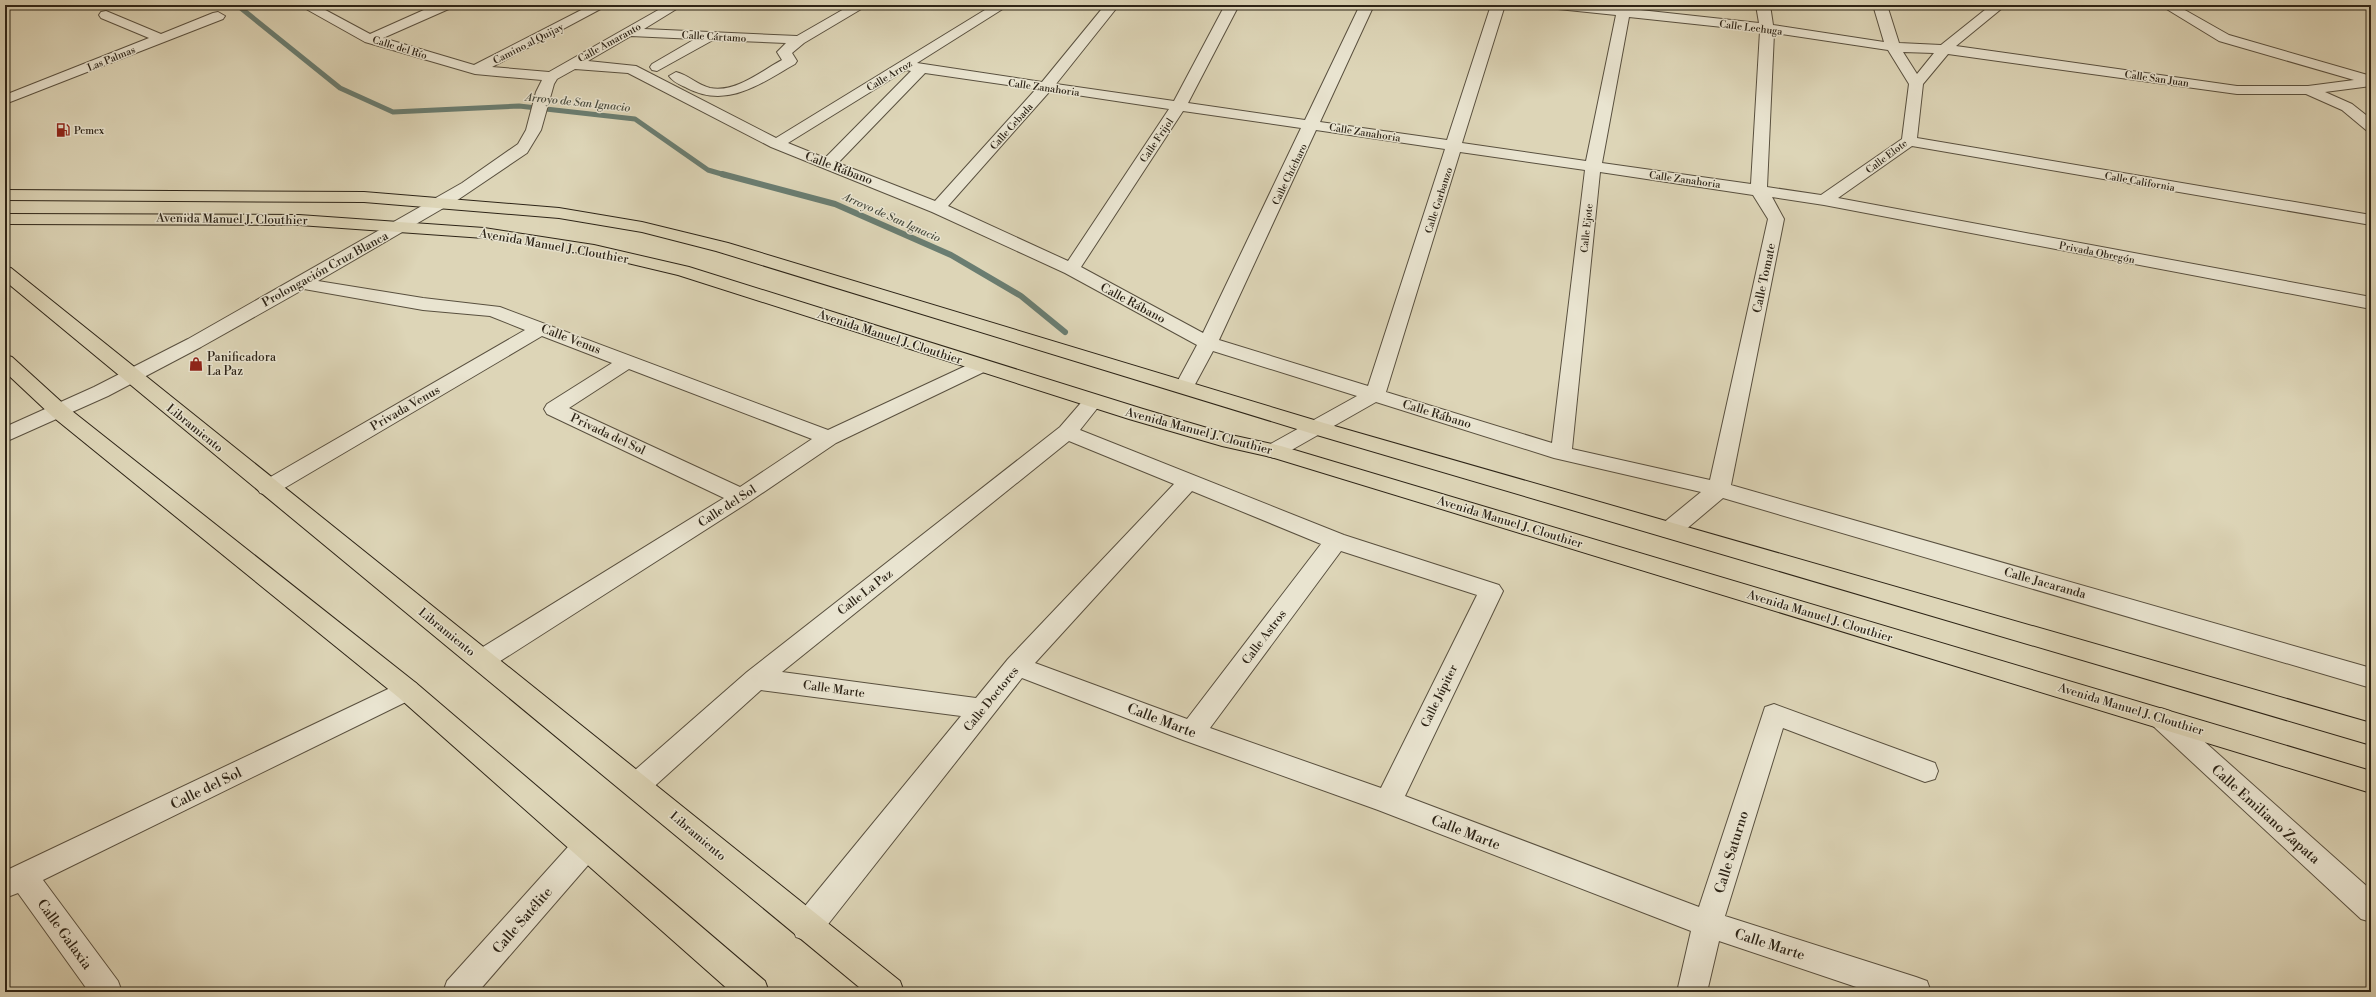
<svg xmlns="http://www.w3.org/2000/svg" width="2376" height="997" font-family="'Libre Bodoni',serif">
<rect width="100%" height="100%" fill="#ddd5b7"/>
<filter id="stains"><feTurbulence type="fractalNoise" baseFrequency=".005" numOctaves="4"/><feColorMatrix values="0 0 0 0 .2 0 0 0 0 .09 0 0 0 0 .02 0 0 0 .5 -.17"/></filter>
<radialGradient id="worn" r=".72"><stop offset=".6" stop-color="#630" stop-opacity="0"/><stop offset="1" stop-color="#630" stop-opacity=".3"/></radialGradient>
<g fill="none" stroke-linecap="round" stroke-linejoin="round">
<path stroke="#6a7d71" stroke-width="5" d="M237 5 340 88 393 112 519 106 635 119 708 170 725 175"/>
<path stroke="#6a7d71" stroke-width="6" d="M722 174 835 204 951 255 1021 296 1065 332"/>
<defs>
<path id="minor" d="M299 5H316L370 34 435 5H453L451 8 383 38 474 65 591 5H608L492 67 549 72 667 5H683L644 29 797 36 851 5H868L804 43 792 53 797 61 795 64C760 84 727 109 687 88 681 85 673 82 669 76L676 72C688 75 698 85 710 88 736 93 761 71 782 60L777 52 786 43 713 40 657 71 652 70 650 67 652 64 695 39 631 36 588 61 636 66 776 138 993 5H1009L917 63 1042 82 1105 5H1119L1056 84 1174 101 1225 5H1239L1188 103 1305 120 1360 5H1374L1320 122 1447 140 1491 5H1505L1462 143 1586 161 1616 15 1558 9 1551 5H1594L1618 8V5H1632L1631 9 1759 23 1756 5H1770L1773 25 1884 42 1873 5H1887L1899 43 1941 45 1991 5H2006L1956 46 2237 86H2308L2354 80 2219 41 2160 5H2176L2229 35 2371 76V86L2325 92 2352 104 2371 119V132L2366 130 2342 110 2306 94H2237L1948 54 1923 84 1917 138 2371 215V225L1912 146 1838 198 2371 297V309L1824 205 1772 197 1784 219 1731 485 2371 668V688L1723 498 1678 536 1670 538 1662 536 1659 530 1662 524 1701 492 1554 458 1376 402 1281 456 1274 458 1267 456 1263 451 1267 446 1357 396 1213 351 1192 390 1185 392 1178 390 1175 386 1197 345 1065 273 932 212 771 147 628 73 575 69 557 79 554 84 541 130 527 153 459 199 318 281 423 298 500 307 828 430 974 362 981 360 988 362 991 366 988 370 836 443 749 502 491 667 482 670 473 667 470 660 473 653 724 498 547 414 544 409 547 404 612 363 542 336 276 493 268 495 260 493 257 488 260 483 525 330 490 316 423 310 304 289 201 347 108 396 5 442V427L94 387 188 339 462 183 518 144 526 130 536 92 542 80 475 74 365 42ZM1629 17 1760 31 1751 184 1602 163ZM1774 33 1888 50 1909 84 1902 139 1821 195 1767 187ZM1903 52 1934 53 1917 74ZM906 70 911 71 825 158 788 143ZM925 73 1036 89 935 201 838 163ZM1050 91 1169 109 1068 261 948 206ZM1183 111 1301 128 1203 333 1081 267ZM1316 130 1445 149 1368 386 1219 340ZM1460 152 1585 170 1552 443 1386 392ZM1600 172 1753 195 1768 219 1710 480 1572 449ZM629 369 812 439 740 487 569 408Z
M106 11 161 34 213 13 218 12 225 16 223 19 5 104V95L149 38 101 18 99 15 101 12Z
M1093 395 1100 397 1103 401 1080 430 1344 535 1499 585 1503 591 1405 796 1699 907 1765 707 1774 704 1935 763 1938 771 1935 779 1925 782 1783 728 1725 916 1916 977 1927 981 1931 992H1871L1719 941 1707 992H1677L1691 931 1378 810 1183 740 1022 678 818 937 807 941 796 937 792 927 796 917 961 716 761 690 647 793 637 796 627 793 623 785 627 777 747 672 1060 427 1086 397ZM1069 441 1174 484 1008 659 976 698 782 672ZM1192 491 1321 544 1187 719 1035 663ZM1341 551 1477 595 1381 788 1210 728Z
M407 680 416 683 420 690 416 697 43 880 118 981 122 992H89L18 893 5 898V871Z
M2161 708 2170 711 2371 890V922L2361 919 2152 725 2148 718 2152 711Z
M586 835 596 838 600 847 596 856 478 992H443L447 981 576 838Z"/>
<path id="major" d="M5 190 364 192 559 208 642 222 728 243 1324 423 2371 723V745L1310 433 716 251 642 232 559 218 364 202 5 200Z
M5 214 299 215 484 228 594 245 689 267 1143 409 1231 435 1281 446 2371 771V793L1271 457 1222 446 1129 419 678 275 594 255 484 238 299 225 5 224Z
M5 267 11 268 900 981 904 992H865L5 281Z
M5 355 12 357 67 407 416 683 765 981 769 992H731L398 697 53 417 5 372Z"/>
</defs>
<use href="#minor" stroke="#59503f" stroke-width="2"/>
<use href="#major" stroke="#2d2417" stroke-width="2"/>
<use href="#minor" fill="#e9e4d0" fill-rule="evenodd"/>
<use href="#major" fill="#ddd5b7" fill-rule="evenodd"/>
</g>
<defs>
<symbol id="fuel-bare" viewBox="-9 -9 18 18"><path d="M-5.5-6h7V0h2V4h1.3V-2.5L3-4.5l.8-.8L6-3V5H2.5V1h-1V6h-7ZM-4.2-4.7v3.2H.2V-4.7Z" fill="#8f2418" stroke="#e9e4d0" stroke-width="2.5" paint-order="stroke"/></symbol>
<symbol id="shop-bare" viewBox="-9 -9 18 18"><path d="M-5-2.5h2.3a2.7 3.5 0 0 1 5.4 0H5L5.5 6h-11ZM-1.5-2.5h3a1.5 2.3 0 0 0-3 0Z" fill="#8f2418" stroke="#e9e4d0" stroke-width="2.5" paint-order="stroke"/></symbol>
</defs>
<g fill-rule="evenodd">
<use href="#fuel-bare" x="53" y="120" width="20" height="20"/>
<use href="#shop-bare" x="186" y="354" width="20" height="20"/>
</g>
<g text-anchor="middle" stroke-width="3" stroke-linejoin="round" paint-order="stroke">
<g font-size="10" fill="#2d2417" stroke="#e9e4d0">
<text transform="translate(1751 27) rotate(7)" y="4">Calle Lechuga</text>
<text transform="translate(714 36) rotate(3)" y="4">Calle Cártamo</text>
<text transform="translate(609 42) rotate(-29)" y="4">Calle Amaranto</text>
<text transform="translate(528 43) rotate(-27)" y="4">Camino al Quijay</text>
<text transform="translate(400 47) rotate(17)" y="4">Calle del Río</text>
<text transform="translate(111 58) rotate(-22)" y="4">Las Palmas</text>
<text transform="translate(889 75) rotate(-31)" y="4">Calle Arroz</text>
<text transform="translate(2157 78) rotate(8)" y="4">Calle San Juan</text>
<text transform="translate(1044 87) rotate(8)" y="4">Calle Zanahoria</text>
<text transform="translate(1011 126) rotate(-48)" y="4">Calle Cebada</text>
<text transform="translate(1365 132) rotate(9)" y="4">Calle Zanahoria</text>
<text transform="translate(1156 140) rotate(-56)" y="4">Calle Frijol</text>
<text transform="translate(1886 156) rotate(-37)" y="4">Calle Elote</text>
<text transform="translate(1289 174) rotate(-64)" y="4">Calle Chícharo</text>
<text transform="translate(1685 179) rotate(8)" y="4">Calle Zanahoria</text>
<text transform="translate(2140 181) rotate(10)" y="4">Calle California</text>
<text transform="translate(1438 200) rotate(-72)" y="4">Calle Garbanzo</text>
<text transform="translate(1586 228) rotate(-84)" y="4">Calle Ejote</text>
<text transform="translate(2097 252) rotate(11)" y="4">Privada Obregón</text>
</g>
<g font-size="10" fill="#2d2417" stroke="#e9e4d0" text-anchor="start">
<text x="74" y="134">Pemex</text>
</g>
<g font-size="11" font-style="italic" fill="#46493c" stroke="#e9e4d0">
<text transform="translate(578 102) rotate(6)" y="4">Arroyo de San Ignacio</text>
<text transform="translate(892 217) rotate(24)" y="4">Arroyo de San Ignacio</text>
</g>
<g font-size="12" fill="#2d2417" stroke="#e9e4d0">
<text transform="translate(839 168) rotate(21)" y="4">Calle Rábano</text>
<text transform="translate(232 219) rotate(1)" y="4">Avenida Manuel J. Clouthier</text>
<text transform="translate(554 246) rotate(10)" y="4">Avenida Manuel J. Clouthier</text>
<text transform="translate(325 269) rotate(-29)" y="4">Prolongación Cruz Blanca</text>
<text transform="translate(1764 278) rotate(-78)" y="4">Calle Tomate</text>
<text transform="translate(1133 303) rotate(28)" y="4">Calle Rábano</text>
<text transform="translate(890 337) rotate(18)" y="4">Avenida Manuel J. Clouthier</text>
<text transform="translate(571 339) rotate(21)" y="4">Calle Venus</text>
<text transform="translate(405 408) rotate(-30)" y="4">Privada Venus</text>
<text transform="translate(1437 414) rotate(17)" y="4">Calle Rábano</text>
<text transform="translate(195 428) rotate(39)" y="4">Libramiento</text>
<text transform="translate(1199 431) rotate(15)" y="4">Avenida Manuel J. Clouthier</text>
<text transform="translate(608 434) rotate(25)" y="4">Privada del Sol</text>
<text transform="translate(727 506) rotate(-33)" y="4">Calle del Sol</text>
<text transform="translate(1510 522) rotate(17)" y="4">Avenida Manuel J. Clouthier</text>
<text transform="translate(2045 583) rotate(16)" y="4">Calle Jacaranda</text>
<text transform="translate(865 592) rotate(-38)" y="4">Calle La Paz</text>
<text transform="translate(1820 616) rotate(17)" y="4">Avenida Manuel J. Clouthier</text>
<text transform="translate(447 632) rotate(39)" y="4">Libramiento</text>
<text transform="translate(1264 637) rotate(-53)" y="4">Calle Astros</text>
<text transform="translate(834 689) rotate(8)" y="4">Calle Marte</text>
<text transform="translate(1439 696) rotate(-64)" y="4">Calle Júpiter</text>
<text transform="translate(991 699) rotate(-51)" y="4">Calle Doctores</text>
<text transform="translate(2131 709) rotate(17)" y="4">Avenida Manuel J. Clouthier</text>
<text transform="translate(698 836) rotate(40)" y="4">Libramiento</text>
</g>
<g font-size="12" fill="#2d2417" stroke="#e9e4d0" text-anchor="start">
<text x="207" y="361">Panificadora<tspan x="207" dy="14">La Paz</tspan></text>
</g>
<g font-size="14" fill="#2d2417" stroke="#e9e4d0">
<text transform="translate(1162 720) rotate(21)" y="5">Calle Marte</text>
<text transform="translate(206 788) rotate(-26)" y="5">Calle del Sol</text>
<text transform="translate(2266 814) rotate(42)" y="5">Calle Emiliano Zapata</text>
<text transform="translate(1466 832) rotate(21)" y="5">Calle Marte</text>
<text transform="translate(1731 852) rotate(-73)" y="5">Calle Saturno</text>
<text transform="translate(522 920) rotate(-49)" y="5">Calle Satélite</text>
<text transform="translate(65 934) rotate(54)" y="5">Calle Galaxia</text>
<text transform="translate(1770 944) rotate(18)" y="5">Calle Marte</text>
</g>
</g>
<rect width="2376" height="997" fill="none" stroke="#ddd5b7" stroke-width="20"/>
<rect x="6" y="6" width="2364" height="985" fill="none" stroke="#2d2417" stroke-width="2"/>
<rect x="10" y="10" width="2356" height="977" fill="none" stroke="#2d2417"/>
<rect width="100%" height="100%" filter="url(#stains)"/>
<rect width="100%" height="100%" fill="url(#worn)"/>
</svg>
